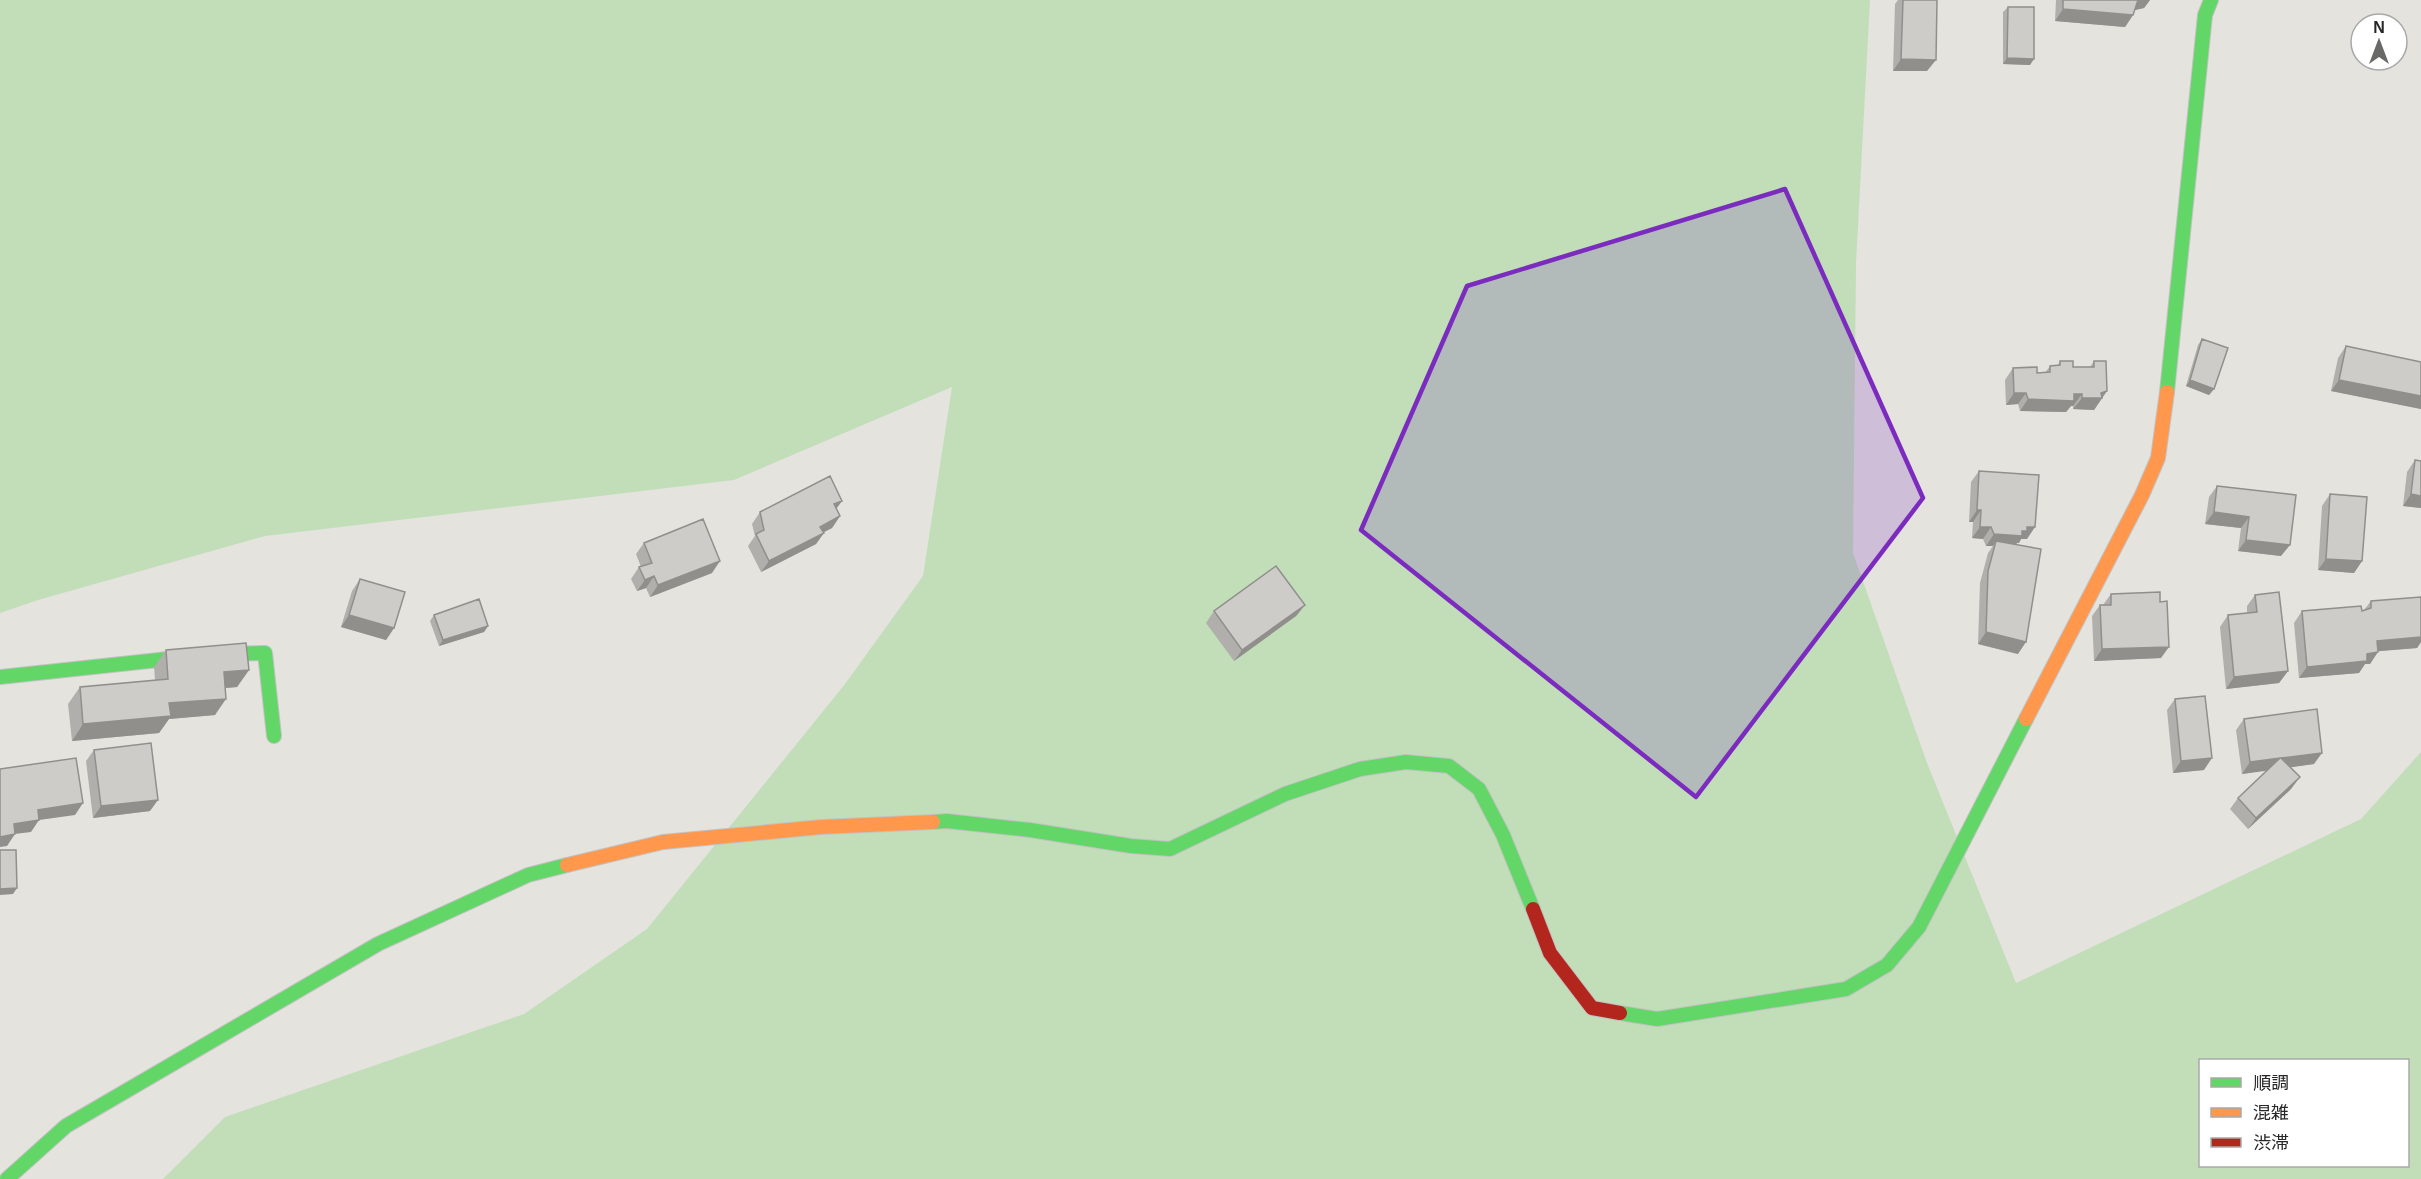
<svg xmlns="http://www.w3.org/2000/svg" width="2421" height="1179" font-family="Helvetica,'Noto Sans JP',sans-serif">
<rect width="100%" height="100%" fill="#e4e3de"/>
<path fill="#c1deb9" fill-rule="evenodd" d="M0 0H1870L1856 263 1853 553 1927 763 2016 983 2361 819 2421 752V1179H163L225 1117 524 1014 647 929 845 684 923 576 952 387 734 480 265 536 38 600 0 613ZM2200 1060H2408V1166H2200Z"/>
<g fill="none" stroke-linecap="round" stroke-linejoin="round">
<defs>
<path id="fast" d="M2167 392 2205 15 2211 0
M0 677 214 654 265 653 274 736
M933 822 947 821 1030 830 1131 846 1170 849 1285 794 1360 769 1406 762 1449 766 1479 789 1503 835 1533 909
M1620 1013 1657 1019 1846 989 1887 965 1919 927 2026 719
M7 1179 66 1126 378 944 528 875 567 865"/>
<path id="slow" d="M2026 719 2142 495 2158 458 2167 392
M567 865 663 842 821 827 933 822"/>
<path id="jam" d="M1533 909 1550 953 1592 1008 1620 1013"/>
</defs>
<use href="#fast" stroke="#c2c2c2" stroke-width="16"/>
<use href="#slow" stroke="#c2c2c2" stroke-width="16"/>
<use href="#jam" stroke="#c2c2c2" stroke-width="16"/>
<use href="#fast" stroke="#63d668" stroke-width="14"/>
<use href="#slow" stroke="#ff974d" stroke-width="14"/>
<use href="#jam" stroke="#b3261e" stroke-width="14"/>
</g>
<path fill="#b0afac" d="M1898 0H1937L1927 71H1893L1895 4Z
M2056 0H2150L2144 8 2135 10 2133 15 2125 27 2055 21Z
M2008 7 2030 65 2003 64V12Z
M2202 339 2214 389 2209 395 2186 386 2198 345Z
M2346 346 2421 362V409L2331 391 2338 358Z
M2060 361 2073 367H2090L2094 361 2102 398 2094 410 2073 409V406H2071L2066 412 2020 411 2018 404 2006 405 2005 380 2013 368 2037 373H2045L2050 366 2058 365Z
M2415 460 2421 508 2403 506 2407 472Z
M1979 471 2027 539H2021L2019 543H2017L2015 545 2018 654 1978 644 1980 583 1988 553 1993 546H1986L1983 539 1972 538 1973 522H1969L1971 482Z
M2217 486 2296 495 2281 556 2238 551 2241 528 2205 524 2209 497Z
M2330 494 2362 561 2354 573 2318 570 2322 506Z
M837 509 840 516 832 528 824 532 816 544 761 572 748 546 755 536 752 524 760 512Z
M644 543 712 573 650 597 646 588 637 591 631 579 639 567H641L636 554Z
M360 579 394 628 386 640 341 627 352 591Z
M2111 594 2161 658 2094 661 2092 616 2100 605H2103Z
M2255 595 2288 671 2279 683 2226 689 2220 627 2228 615 2247 613V606Z
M2421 597V642L2417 648 2378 651 2370 664H2365L2359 673 2299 678 2294 623 2302 611H2362L2364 610 2371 601Z
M1305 605 1296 616 1234 661 1206 623 1214 611Z
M434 615 488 626 484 632 439 646 430 621Z
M166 650 249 670 237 687 226 688 215 715 169 719 159 733 72 741 68 704 80 687 155 680 154 667Z
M2175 699 2204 770 2173 773 2167 710Z
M2244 719 2314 764 2290 767 2291 789 2248 829 2230 809 2238 798 2267 770 2242 774 2236 730Z
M94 750 150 811 93 818 86 761Z"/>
<path fill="#908f8c" d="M2138 0H2150L2144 8 2131 11Z
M2063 9 2133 15 2125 27 2055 21Z
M2007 58 2034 59 2030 65 2003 64Z
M1901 59 1936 60 1927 71H1893Z
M2190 380 2214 389 2209 395 2186 386Z
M2339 380 2421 396V409L2331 391Z
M2107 391 2094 410 2073 409 2082 398Z
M2014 393H2026L2018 404 2006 405Z
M2074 394H2082L2073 406H2071L2066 412 2020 411 2028 399Z
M2411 494 2421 496V508L2403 506Z
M842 501 834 512V504Z
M1977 510H1981L1973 522H1969Z
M2214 512 2249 517 2241 528 2205 524Z
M840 516 832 528 812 538 820 527Z
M1980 527H1991L1983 539 1972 538Z
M2027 527H2035L2027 539H2021L2019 543H2017L2013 548 1996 541 1993 546H1986L1994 534 2022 531Z
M824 533 816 544 761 572 769 561Z
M2246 540 2290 545 2281 556 2238 551Z
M2326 559 2362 561 2354 573 2318 570Z
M720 561 712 573 650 597 658 585Z
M654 576 646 588 637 591 645 580Z
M1305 605 1296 616 1234 661 1242 650Z
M349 615 394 628 386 640 341 627Z
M488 626 484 632 439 646 443 640Z
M1986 632 2026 642 2018 654 1978 644Z
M2421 637V642L2417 648 2369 652 2377 641Z
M2169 647 2161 658 2094 661 2102 649Z
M2378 652 2370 664H2365L2359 673 2299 678 2307 667 2367 654Z
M249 670 237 687 213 689 224 672Z
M2288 671 2279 683 2226 689 2234 677Z
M226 699 215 715 169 719 159 733 72 741 83 724 169 703Z
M2322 753 2314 764 2273 770 2281 758Z
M2212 758 2204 770 2173 773 2181 761Z
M2280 758 2272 770 2242 774 2250 762Z
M2300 777 2291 789 2248 829 2256 818Z
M158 800 150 811 93 818 101 806Z
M83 803 75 815 39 820 31 832 6 835 14 824 38 810Z
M15 834 7 846 0 847V837Z
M17 888 13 894 0 895V889Z"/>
<path fill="#cdccc8" stroke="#908f8c" stroke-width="1.5" d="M1903 0H1937L1936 60 1901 59Z
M2063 0H2138L2133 15 2063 9Z
M2008 7H2034V59L2007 58Z
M2202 339 2228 348 2214 389 2190 380Z
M2346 346 2421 362V396L2339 380Z
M2060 361H2073V367H2094V361H2106L2107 391 2101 393 2102 398H2082V394H2074V401L2028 399 2026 393H2014L2013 368 2037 367V373L2050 372V366L2060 365Z
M2415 460 2421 461V496L2411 494Z
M1979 471 2039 475 2035 527H2027V531H2022V536L1994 534 1991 527H1980L1981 510H1977Z
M830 476 842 501 834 504 840 516 820 527 824 533 769 561 756 534 764 530 760 512Z
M2217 486 2296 495 2290 545 2246 540 2249 517 2214 512Z
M2330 494 2367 497 2362 561 2326 559Z
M703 519 720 561 658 585 654 576 645 580 639 567 652 563 644 543Z
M1996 541 2041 549 2026 642 1986 632 1988 571Z
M1276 566 1305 605 1242 650 1214 611Z
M360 579 405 592 394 628 349 615Z
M2160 592V602L2167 601 2169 647 2102 649 2100 605H2111V594Z
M2279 592 2288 671 2234 677 2228 615 2257 612 2255 595Z
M2421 597V637L2377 641 2378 652 2367 654V661L2307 667 2302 611 2361 606 2362 611 2371 608V601Z
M479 599 488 626 443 640 434 615Z
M246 643 249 670 224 672 226 699 169 703 171 716 83 724 80 687 168 679 166 650Z
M2205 696 2212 758 2181 761 2175 699Z
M2317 709 2322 753 2281 758 2300 777 2256 818 2238 798 2280 758 2250 762 2244 719Z
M151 743 158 800 101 806 94 750Z
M76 758 83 803 38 810 39 820 14 824 15 834 0 837V769Z
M0 850H16L17 888 0 889Z"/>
<path fill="#7b2cbf" fill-opacity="0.2" stroke="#7b2cbf" stroke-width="4.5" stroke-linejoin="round" d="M1785 189 1923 498 1696 797 1361 530 1467 286Z"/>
<rect x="2199" y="1059" width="210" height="108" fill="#ffffff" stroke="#a9a9a9" stroke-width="1.5"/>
<rect x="2211" y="1078" width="30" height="9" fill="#63d668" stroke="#a9a9a9" stroke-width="1.5"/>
<text x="2253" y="1089" font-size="18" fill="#272727">順調</text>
<rect x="2211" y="1108" width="30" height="9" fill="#ff974d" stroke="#a9a9a9" stroke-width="1.5"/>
<text x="2253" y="1119" font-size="18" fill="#272727">混雑</text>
<rect x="2211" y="1138" width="30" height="9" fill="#b3261e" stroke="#a9a9a9" stroke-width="1.5"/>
<text x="2253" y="1149" font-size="18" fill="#272727">渋滞</text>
<g transform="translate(2379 42)"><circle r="28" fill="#ffffff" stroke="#a9a9a9" stroke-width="1.5"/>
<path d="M0-4.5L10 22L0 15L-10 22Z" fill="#696967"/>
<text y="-9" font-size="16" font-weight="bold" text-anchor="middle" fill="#272727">N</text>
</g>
</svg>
